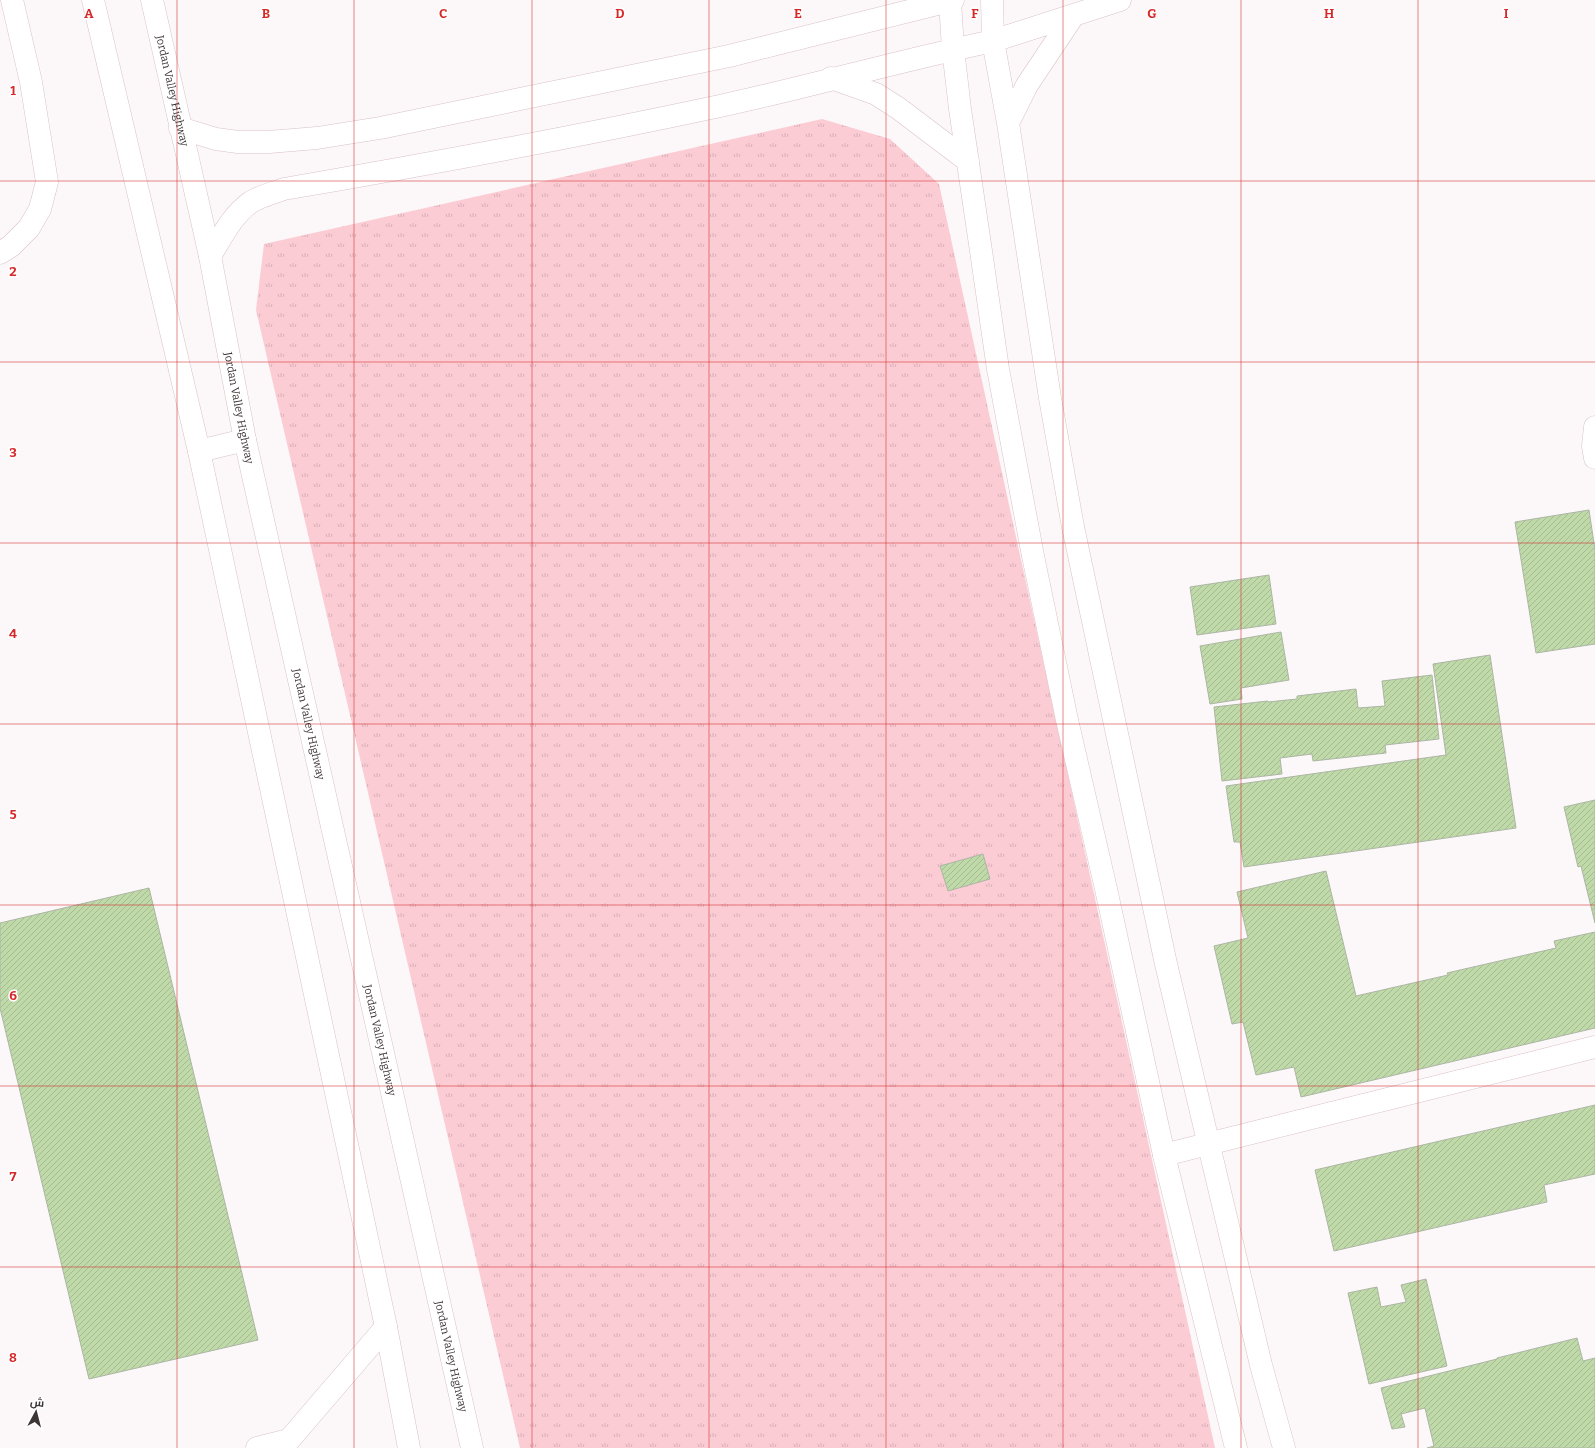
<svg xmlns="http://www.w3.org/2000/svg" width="1595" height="1448" font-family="Bitter,Cairo,serif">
<defs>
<pattern id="grass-tufts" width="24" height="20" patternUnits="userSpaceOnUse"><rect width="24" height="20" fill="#fcccd5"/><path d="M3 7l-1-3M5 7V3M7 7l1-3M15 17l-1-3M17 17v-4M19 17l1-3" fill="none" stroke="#d9b0b7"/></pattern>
<pattern id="building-hatch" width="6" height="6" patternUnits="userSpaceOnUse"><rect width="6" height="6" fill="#bfd9a8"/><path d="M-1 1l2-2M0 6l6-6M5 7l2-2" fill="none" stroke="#a5bb91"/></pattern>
</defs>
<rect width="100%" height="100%" fill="#fcf7f8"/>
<path fill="url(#grass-tufts)" d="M822 119 890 139 939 184 1215 1448H520L256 310 264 244Z"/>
<path fill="url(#building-hatch)" stroke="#acb6a4" d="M1589 510 1595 550V644L1536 653 1515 522Z
M1269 575 1276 624 1197 635 1190 587Z
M1281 632 1289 680 1241 688 1242 699 1210 704 1200 646Z
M1490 655 1516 828 1244 867 1240 842H1234L1226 786 1446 755 1433 664Z
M1432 675 1439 739 1385 745 1386 753 1313 761 1312 754 1280 758 1282 774 1222 781 1214 707 1268 701V702L1297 699V696L1356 689 1358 708 1385 706 1382 681Z
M1595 800V923L1581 866 1578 867 1564 807Z
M983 854 990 879 948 891 940 866Z
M1326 871 1356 996 1448 975 1447 973 1556 948 1554 941 1595 932V1028L1301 1097 1294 1067 1256 1075 1243 1022 1232 1024 1214 946 1248 938 1237 892Z
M149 888 258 1340 89 1379 0 1008V923Z
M1595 1105V1174L1544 1185 1547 1202 1334 1251 1315 1170Z
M1426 1279 1447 1366 1369 1384 1348 1293 1377 1287 1381 1307 1406 1302 1401 1285Z
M1577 1338 1583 1361 1595 1358V1448H1427L1434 1446 1425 1408 1401 1414 1405 1427 1392 1429 1381 1388 1497 1359V1358Z"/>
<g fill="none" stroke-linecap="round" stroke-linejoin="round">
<defs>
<path id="minor" d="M0 253 11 246 29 228 40 209 47 182 31 82 12 0
M1595 427 1593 446 1595 458
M1164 1155 1595 1047"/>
<path id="tertiary" d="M1120 0 993 41 1008 123 1050 398 1073 527 1166 964 1261 1365 1284 1448
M950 1 953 49 960 109 981 251 998 369 1033 556 1067 720 1106 889 1164 1155 1236 1448
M831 78 876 94 898 108 968 161
M1008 123 1027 85 1073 16
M180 128 216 139 238 142H269L317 138 380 128 729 56 953 0
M210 256C222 237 232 215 251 202 261 196 273 193 284 189 430 164 575 137 720 106 812 86 902 60 993 41L992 0"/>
<path id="secondary" d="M257 1448 289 1440 386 1327"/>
<g id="trunk">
<path d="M93 0 199 451 386 1327 409 1448"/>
<path id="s1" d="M152 0 210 256 245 440 472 1448"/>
<path d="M199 451 245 440"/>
</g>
</defs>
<use href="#minor" stroke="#d9c2c6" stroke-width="23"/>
<use href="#tertiary" stroke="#d9c2c6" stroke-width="23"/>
<use href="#secondary" stroke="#d9c2c6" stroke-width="23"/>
<use href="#trunk" stroke="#d9c2c6" stroke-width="23"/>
<use href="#minor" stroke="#fff" stroke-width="22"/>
<use href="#tertiary" stroke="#fff" stroke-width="22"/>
<use href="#secondary" stroke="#fff" stroke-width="22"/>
<use href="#trunk" stroke="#fff" stroke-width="22"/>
</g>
<path fill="none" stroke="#d62828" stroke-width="1" stroke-opacity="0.55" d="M177 0V1448M354 0V1448M532 0V1448M709 0V1448M886 0V1448M1063 0V1448M1241 0V1448M1418 0V1448M0 181H1595M0 362H1595M0 543H1595M0 724H1595M0 905H1595M0 1086H1595M0 1267H1595"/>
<g text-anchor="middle" stroke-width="3" stroke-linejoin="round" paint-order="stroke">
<g font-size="11" fill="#3d3435" stroke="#fff">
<text dy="4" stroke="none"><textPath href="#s1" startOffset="93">Jordan Valley Highway</textPath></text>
<text dy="4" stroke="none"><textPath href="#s1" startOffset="417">Jordan Valley Highway</textPath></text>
<text dy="4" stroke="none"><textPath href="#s1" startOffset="741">Jordan Valley Highway</textPath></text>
<text dy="4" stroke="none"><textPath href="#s1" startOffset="1065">Jordan Valley Highway</textPath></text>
<text dy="4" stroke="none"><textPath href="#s1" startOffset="1389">Jordan Valley Highway</textPath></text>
</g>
</g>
<g font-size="13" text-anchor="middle" font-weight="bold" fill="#d62828" stroke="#fff" stroke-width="3" stroke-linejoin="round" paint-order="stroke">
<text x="89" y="18">A</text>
<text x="266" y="18">B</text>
<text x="443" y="18">C</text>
<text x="620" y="18">D</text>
<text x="798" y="18">E</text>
<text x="975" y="18">F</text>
<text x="1152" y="18">G</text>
<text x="1329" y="18">H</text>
<text x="1506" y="18">I</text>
<text x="13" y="95">1</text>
<text x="13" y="276">2</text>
<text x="13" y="457">3</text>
<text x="13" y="638">4</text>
<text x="13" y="819">5</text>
<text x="13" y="1000">6</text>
<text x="13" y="1181">7</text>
<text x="13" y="1362">8</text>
</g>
<g transform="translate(36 1412) rotate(7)" stroke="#ffffff" stroke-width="3" paint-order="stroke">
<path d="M0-3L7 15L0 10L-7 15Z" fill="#3d3435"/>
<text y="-6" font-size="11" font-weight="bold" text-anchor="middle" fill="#3d3435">ش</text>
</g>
</svg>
